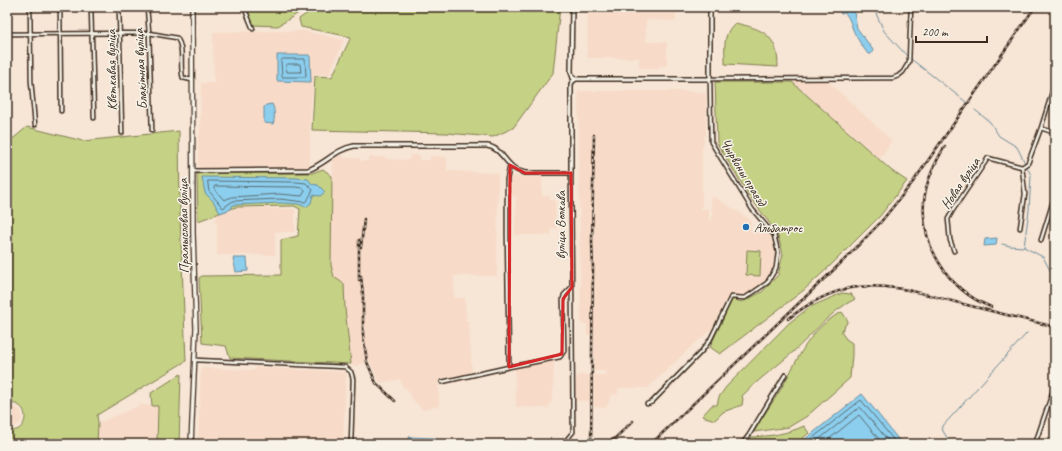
<svg xmlns="http://www.w3.org/2000/svg" width="1062" height="451" font-family="Caveat,sans-serif">
<rect width="100%" height="100%" fill="#f7e5d5"/>
<filter id="ink" filterUnits="userSpaceOnUse"><feTurbulence type="fractalNoise" baseFrequency=".025" numOctaves="2"/><feDisplacementMap in="SourceGraphic" scale="8" xChannelSelector="R" yChannelSelector="G"/><feConvolveMatrix kernelMatrix="1 2 1 2 8 2 1 2 1" color-interpolation-filters="sRGB"/></filter>
<g filter="url(#ink)">
<path fill="#f7dbc8" d="M588 7H676V21L646 20V42H667V66H659V68H639V58H587Z
M304 31 344 40 329 75 314 74 310 124V167L200 169 198 165V138L200 132 201 83H214L213 32Z
M791 81H828L892 141 879 159Z
M578 91H693L706 93V136H704V145H702V207H700V209H709V220H712L711 195 748 218 751 222V231H766L771 236 776 252 773 271 765 282 758 288 744 295H729L711 330 693 345 648 388H619L617 395 612 394 606 408 594 407 593 375H605L606 371H594V335H587V324H581Z
M339 154 345 158H359L360 161H368L369 157H386V159L409 160 410 155H420V160H430V156L447 157V171L498 173 497 276H454V298H465L466 321 469 322 472 373 439 379V406L423 410 412 399 406 387 403 388 400 379 380 383 369 361 355 366 350 365 348 363 330 265 333 159Z
M510 176 542 177V196H550V200H555L556 228 551 229V235H515L516 197 510 196Z
M236 207 295 209V232H275V255H217V223H215L217 215Z
M554 360 553 397 548 408 516 407 515 367Z
M256 367 346 372 343 444H198L201 368 255 370Z
M578 375H591V401H576V378Z
M141 405 158 406 157 444H97L98 423Z
M11 406 19 409 22 415 21 422 15 426 11 427 7 426V407Z"/>
<path fill="#c5d185" stroke="#807e52" d="M247 7H308L278 26 253 25Z
M316 7H560L553 73 513 128 493 137 447 133 312 130 315 76 332 77 351 37 301 27 299 19Z
M735 23C763 29 778 35 778 67L725 64C725 48 722 35 735 23Z
M715 82H792L892 171 907 181 880 216 830 266 804 290 720 354 710 347 732 299 742 302 762 292 778 275 783 254 777 233 750 197 717 143Z
M27 127 83 141 179 131 180 217 186 361 97 415 98 423 97 444H7V430C30 436 32 399 7 404V142H9Z
M323 169 332 176 331 265 334 277 344 284 345 308 351 364 230 358 226 346 202 343 199 278 202 276 281 275V240L298 236 300 209 294 206 236 207 198 221 197 173H312Z
M747 250 761 251 760 276 746 275Z
M842 293 851 294 855 299C829 312 813 334 792 353 775 368 757 380 742 396L743 399 742 405 723 412 715 420 702 416 712 405H717L719 397 726 387 789 323 810 307Z
M842 312 848 321 841 332 846 339 852 343V355L850 378 807 416 789 427 754 432C762 416 773 403 782 387 799 358 809 328 842 312Z
M181 374 179 444H157L158 406H152L151 393Z
M804 426 809 433 796 444H746L752 437C771 436 786 434 804 426Z"/>
<path fill="#8cceee" stroke="#6c8c9b" d="M842 7H853L857 28 873 50 871 54H868C862 46 855 36 852 27 850 21 849 18 845 13L841 14 840 13Z
M277 55H310L311 82 277 81Z
M272 104C275 109 275 119 273 124L264 123V107L266 105Z
M202 177 296 178 308 179 312 184 318 185 325 192 320 196 313 195 311 203 306 207 298 204 280 203 233 205 231 209 220 213 213 201 205 193Z
M997 238 996 245 984 246 985 239Z
M233 258H247L248 271 236 272Z
M862 394 902 444H799Z
M409 437 436 438V444H410Z"/>
<g fill="none" stroke-linecap="round" stroke-linejoin="round">
<path stroke="#5b6c71" stroke-width="1" d="M283 59H305L306 77H282L281 61Z
M288 64H300L301 72H287L286 66Z
M208 181 296 182 306 183 313 190C311 193 308 201 305 202L280 199 233 201 223 208 209 191Z
M215 186 295 187 303 188 305 191 302 196 279 194 232 197 224 200 214 189Z
M805 444 861 400 897 444
M813 444 860 407 891 444
M823 444 859 415 883 444"/>
<path stroke="#6c8c9b" stroke-width="1" d="M873 7 884 31 907 56
M911 59 966 102
M975 110 990 122 999 136 1017 147 1031 175 1029 210 1024 247
M1002 244 1010 246 1024 247 1043 257 1052 274V292L1055 294
M951 444 941 428 1027 333"/>
<defs>
<path id="minor" d="M30 7 31 81 35 125
M60 7 61 111
M91 7 94 118
M119 7 122 133
M147 7 149 33 152 130
M244 7 253 29
M7 34 149 33 177 38C185 50 179 65 183 78L192 80
M1041 128 1055 133
M1022 167 1028 163 1041 128 1054 86 1055 66
M1020 228 1025 194 1022 167
M1041 240 1055 195
M954 251 950 240 948 219 953 210 988 158 1022 167
M195 360 345 367 351 372 353 379 351 444
M509 367 507 235V179L510 165
M442 382 509 367 560 357 564 351V349L563 299 564 295 571 288
M647 404 652 402 701 352 710 340 731 297 745 298 767 283 776 268 778 252 774 235 752 209 711 142 710 79 893 78 898 76 903 72 909 62 911 7
M563 444 573 432 571 173
M742 444 749 435 785 375
M1035 444 1055 385"/>
<path id="tertiary" d="M572 7 571 72 573 78 576 79
M576 79H710V7
M193 171 308 170C325 164 336 149 354 146H487C504 148 505 169 525 173H571V84L573 81 576 79"/>
<path id="secondary" d="M191 444 196 329 193 233 192 7"/>
</defs>
<use href="#minor" stroke="#3b2a1e" stroke-width="5.5"/>
<use href="#tertiary" stroke="#3b2a1e" stroke-width="6"/>
<use href="#secondary" stroke="#3b2a1e" stroke-width="6"/>
<use href="#minor" stroke="#f7f3e8" stroke-width="2.5"/>
<use href="#tertiary" stroke="#f7f3e8" stroke-width="3"/>
<use href="#secondary" stroke="#f7f3e8" stroke-width="3.5"/>
<defs>
<path id="rail" d="M945 146C936 161 928 176 925 194 917 241 947 290 991 307
M361 247 364 219
M361 276 363 295V335L367 362 376 383 395 401
M359 280V240
M788 319C807 304 826 293 850 288 888 281 927 295 963 304 994 312 1024 319 1055 327
M265 444V440
M591 444 593 267 592 242 594 135
M609 444 633 421
M651 444 843 261 880 223 913 182 1035 7"/>
</defs>
<use href="#rail" stroke="#3b2a1e" stroke-width="2.5"/>
<use href="#rail" stroke="#f7f3e8" stroke-width="1" stroke-dasharray="3" stroke-linecap="butt"/>
</g>
</g>
<path fill="none" stroke="#d62828" stroke-width="3" stroke-linejoin="round" d="M510 165 525 173H571L572 287 563 299 562 354 509 367Z"/>
<circle fill="#1f6fb2" stroke="#f7f3e8" stroke-width="1.5" cx="746" cy="227" r="4"/>
<g text-anchor="middle" stroke-width="3" stroke-linejoin="round" paint-order="stroke">
<g font-size="14" fill="#3b2a1e" stroke="#f7f3e8">
<text transform="translate(140 69) rotate(-93)" y="5">Блакітная вуліца</text>
<text transform="translate(111 70) rotate(-91)" y="5">Кветкавая вуліца</text>
<text transform="translate(744 172) rotate(59)" y="5">Чырвоны праезд</text>
<text transform="translate(960 183) rotate(-56)" y="5">Новая вуліца</text>
<text transform="translate(560 225) rotate(-90)" y="5">вуліца Волкава</text>
<text transform="translate(183 226) rotate(-91)" y="5">Прамысловая вуліца</text>
</g>
<g font-size="14" fill="#3b2a1e" stroke="#f7f3e8" text-anchor="start">
<text x="754" y="232">Альбатрос</text>
</g>
</g>
<rect width="1062" height="451" fill="none" stroke="#f7f3e8" stroke-width="24"/>
<rect x="12" y="12" width="1038" height="427" fill="none" stroke="#3b2a1e" stroke-width="1.5" filter="url(#ink)"/>
<path d="M916 36v6h71v-6" fill="none" stroke="#3b2a1e" stroke-width="2"/>
<text x="922" y="36" font-size="12" fill="#3b2a1e" stroke="#f7f3e8" stroke-width="3" paint-order="stroke">200 m</text>
</svg>
